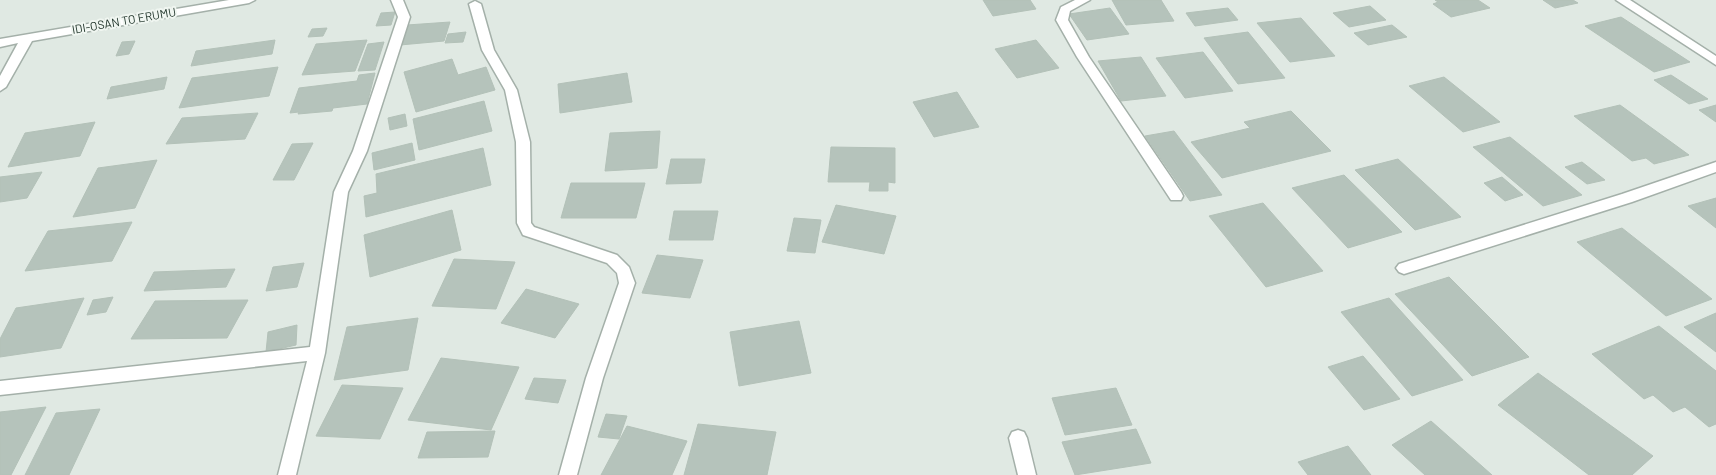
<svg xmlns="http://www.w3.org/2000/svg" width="1716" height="475" font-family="Barlow,sans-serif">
<rect width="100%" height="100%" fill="#e0e9e3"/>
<path fill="#b5c3bb" stroke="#b3c1b8" d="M983 0H1030L1036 9 993 16Z
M1112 0H1161L1174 21 1126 25Z
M1435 0H1478L1490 8 1451 17 1433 4 1438 2Z
M1543 0H1573L1578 3 1555 8Z
M1370 6 1386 20 1349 27 1333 13Z
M1110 8 1129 34 1087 40 1069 14Z
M1228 8 1238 20 1195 26 1186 13Z
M395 12 391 25 376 26 381 13Z
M1621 17 1690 62 1654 72 1585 26Z
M1301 18 1335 56 1290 62 1257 23Z
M450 22 444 41 400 45 407 25Z
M1392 25 1407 37 1368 45 1354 33Z
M327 28 323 36 308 37 312 29Z
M466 32 463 42 445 43 448 34Z
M1248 32 1285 78 1238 84 1204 38Z
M275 40 272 54 191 66 196 51Z
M367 40 355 71 302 75 316 44Z
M1036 40 1059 68 1017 78 995 49Z
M135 41 129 54 116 56 122 42Z
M384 42 375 70 358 71 368 44Z
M1203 52 1233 91 1185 98 1156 58Z
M1141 57 1166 96 1121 101 1098 61Z
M452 59 458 75 486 67 495 90 416 112 404 72Z
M278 67 269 96 179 108 192 78Z
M375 73 367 104 333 108 332 111 298 114 299 112 290 113 299 88 357 81 359 75Z
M627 73 632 102 560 113 558 84Z
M1671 75 1708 99 1689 104 1654 80Z
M167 77 164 89 107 99 111 87Z
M1444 77 1500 122 1463 132 1409 86Z
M957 92 979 127 934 137 913 102Z
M484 101 492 131 419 150 413 119Z
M1620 105 1689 155 1654 164 1646 158 1632 161 1574 116Z
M1716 105V122L1699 110Z
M1291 111 1331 151 1222 178 1191 142 1250 128 1244 122Z
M258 113 245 139 166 144 182 118Z
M405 114 407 126 390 130 388 118Z
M95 122 80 156 8 167 25 133Z
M660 131 657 168 605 171 610 133Z
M1174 131 1222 195 1190 201 1145 136Z
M1510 137 1582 195 1543 206 1473 147Z
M313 143 294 180H273L292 144Z
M412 143 415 160 374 170 372 153Z
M831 147 895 148V183L888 182V191H869L870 182H828Z
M483 148 491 185 366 217 364 196 377 193 376 174Z
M671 159H705L701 183 666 184Z
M1398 159 1461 217 1415 230 1355 170Z
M157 160 135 208 73 217 98 168Z
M1582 162 1605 180 1587 184 1565 167Z
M42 172 27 198 0 202V177Z
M1344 175 1402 232 1348 248 1292 188Z
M1502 177 1523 195 1505 201 1484 183Z
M571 183H645L636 218H561Z
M1716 198V228L1688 206Z
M1263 203 1323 271 1266 287 1209 216Z
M836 205 896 216 884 254 822 242Z
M452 210 461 250 370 277 364 235Z
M674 211H718L713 240H669Z
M794 218 821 220 815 253 787 251Z
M132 222 112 261 25 271 48 231Z
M1622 228 1712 299 1666 316 1577 242Z
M657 255 703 260 690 298 642 293Z
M454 259 515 262 496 309 432 306Z
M304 263 297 287 266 291 273 267Z
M235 269 226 287 144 291 154 272Z
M1449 277 1529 357 1472 376 1395 294Z
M526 289 579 304 555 338 501 323Z
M113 297 106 312 87 315 93 300Z
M84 298 61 348 0 357V339L16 308Z
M1389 298 1463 380 1412 396 1341 312Z
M248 300 227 338 131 339 155 301Z
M1716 313V352L1684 327Z
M418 318 408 370 334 380 347 327Z
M799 321 811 373 739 386 730 332Z
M297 325 296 345 266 352 268 332Z
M1659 326 1716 371V424L1709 427 1685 407 1673 412 1653 395 1644 399 1592 354Z
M1363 356 1400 399 1364 410 1328 367Z
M441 358 519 367 491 430 408 420Z
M1538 373 1653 456 1632 475H1589L1498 405Z
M534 378 566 380 558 403 525 399Z
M342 385 403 388 380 439 316 436Z
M1116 388 1132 425 1065 435 1052 398Z
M46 407 11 475H0V412Z
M100 409 69 475H25L56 413Z
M606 414 627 416 619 439 598 437Z
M1431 421 1492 475H1425L1392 445Z
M698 424 776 432 767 475H684Z
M627 426 687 441 672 475H601Z
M1136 429 1151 463 1075 475 1062 442Z
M495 431 488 457 418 458 427 432Z
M1348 446 1371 475H1308L1298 462Z"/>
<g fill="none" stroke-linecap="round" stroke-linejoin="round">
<defs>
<path id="minor" d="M229 0H255L249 3 32 41 6 87 0 91V76L18 43 0 47V39Z
M391 0H403L410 17 367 151 348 192 325 353 296 475H278L307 361 0 395V381L310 347 334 192 353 151 398 17Z
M1075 0H1090L1070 11 1068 20 1089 57 1181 192 1183 196 1181 200H1171L1077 57 1056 20 1061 7Z
M1616 0H1630L1716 56V65Z
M475 1 481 4 494 50 517 90 530 142 531 223 534 227 617 255 629 267 635 283 603 378 577 475H559L586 378 619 283 617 273 607 263 523 235 517 223 516 142 505 90 482 50 469 4Z
M1716 162V172L1632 202 1404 274 1399 272 1396 268 1399 264 1622 194Z
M1018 430 1024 432 1027 438 1036 475H1018L1009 438 1012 432Z"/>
</defs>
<use href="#minor" stroke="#a4b0a9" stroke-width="3"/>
<use href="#minor" fill="#fff" fill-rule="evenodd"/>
</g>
<g text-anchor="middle" stroke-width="4" stroke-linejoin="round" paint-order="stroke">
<g font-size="12" fill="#23372d" stroke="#f0f6f1">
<text transform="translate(124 21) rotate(-10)" y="4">IDI-OSAN TO ERUMU</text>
</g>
</g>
</svg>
